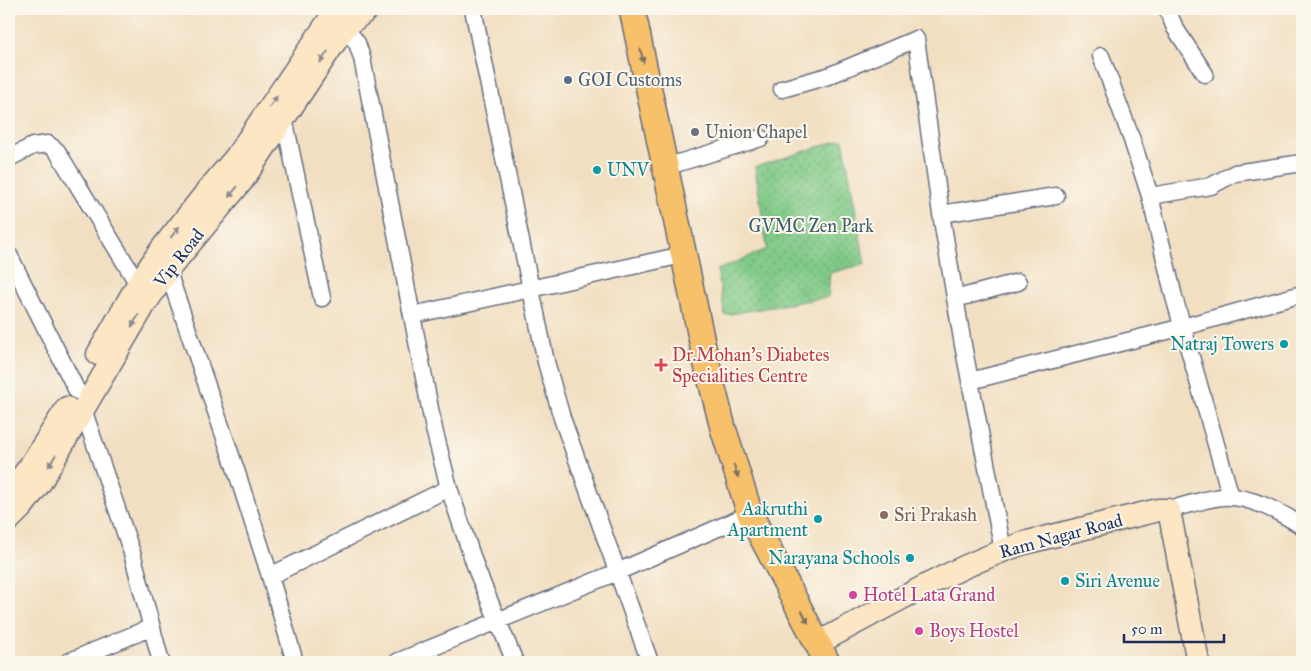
<svg xmlns="http://www.w3.org/2000/svg" width="1311" height="671" font-family="'IM FELL Great Primer',serif">
<defs>
<pattern id="park-dots" width="8" height="8" patternUnits="userSpaceOnUse" patternTransform="scale(1.25)"><rect width="8" height="8" fill="#7fc986"/><path d="M2 2h.1M6 6h.1" fill="none" stroke="#67a471" stroke-width="1.8" stroke-linecap="round"/></pattern>
</defs>
<rect width="100%" height="100%" fill="#fbf7ec"/>
<filter id="ink" filterUnits="userSpaceOnUse"><feTurbulence type="fractalNoise" baseFrequency=".02" numOctaves="2"/><feDisplacementMap in="SourceGraphic" scale="10" xChannelSelector="R" yChannelSelector="G"/><feConvolveMatrix kernelMatrix="1 2 1 2 8 2 1 2 1" color-interpolation-filters="sRGB"/></filter>
<filter id="wash" filterUnits="userSpaceOnUse"><feTurbulence type="fractalNoise" baseFrequency=".0096" numOctaves="4" result="noise"/><feDisplacementMap in="SourceGraphic" scale="20" xChannelSelector="R" yChannelSelector="G"/><feGaussianBlur stdDeviation="1.12" result="paint"/><feColorMatrix in="noise" values="0 0 0 0 0 0 0 0 0 0 0 0 0 0 0 0 0 1.4 0 .05"/><feComposite in="paint" operator="in"/></filter>
<g filter="url(#wash)">
<rect width="100%" height="100%" fill="#f2dfc1"/>
<path fill="url(#park-dots)" stroke="#4d7c72" d="M843 139 865 264 830 273 828 297 725 315 717 270 767 249 755 167Z"/>
</g>
<g filter="url(#ink)">
<g fill="none" stroke-linecap="round" stroke-linejoin="round">
<defs>
<path id="street" d="M473 9 546 362 562 418 650 662
M1167 9 1175 28 1205 74
M339 20 357 43 362 58 434 429 449 488 477 571 515 662
M1101 56 1132 140 1150 196
M782 89 828 76 916 39 941 214 963 345 1003 550
M284 118 322 298
M9 158 33 146 48 144 57 151 138 284
M665 167 761 138
M941 214 1056 196
M9 255 77 391
M165 263 238 476 270 576 295 662
M955 299 1018 282
M413 315 669 258
M970 381 1183 327 1302 294
M83 409 132 553 161 662
M1231 497 1174 297 1150 196 1211 186 1235 173 1302 163
M1169 510C1186 505 1205 499 1222 497 1247 494 1282 513 1302 526
M270 576 449 488
M68 662 152 627
M397 662 617 572 750 514"/>
<path id="secondary" d="M98 354 138 284 160 251 208 190 236 157 334 13 340 9
M9 494 30 466 67 408
M9 520 22 507 40 483 145 304 168 270 242 181 345 27 368 9
M818 643C885 608 953 567 1024 543L1158 510H1169L1198 662"/>
<path id="primary" d="M632 9 706 361 723 428 750 514 827 662"/>
</defs>
<use href="#street" stroke="#666d81" stroke-width="19"/>
<use href="#secondary" stroke="#666d81" stroke-width="25"/>
<use href="#primary" stroke="#666d81" stroke-width="28"/>
<use href="#street" stroke="#fff" stroke-width="16"/>
<use href="#secondary" stroke="#fce6c4" stroke-width="22"/>
<use href="#primary" stroke="#f7c06b" stroke-width="25"/>
</g>
<defs><path id="oneway-solid" d="M-6-.8H1V-3.2L6.5 0L1 3.2V.8H-6Z" transform="scale(1.25)"/></defs>
<g fill="#7e7064">
<use href="#oneway-solid" transform="translate(642 56) rotate(78)"/>
<use href="#oneway-solid" transform="translate(736 471) rotate(72)"/>
<use href="#oneway-solid" transform="translate(805 617) rotate(62)"/>
</g>
<g fill="#8c8a91">
<use href="#oneway-solid" transform="translate(324 57) rotate(124)"/>
<use href="#oneway-solid" transform="translate(273 102) rotate(-56)"/>
<use href="#oneway-solid" transform="translate(233 192) rotate(130)"/>
<use href="#oneway-solid" transform="translate(175 232) rotate(-52)"/>
<use href="#oneway-solid" transform="translate(135 321) rotate(120)"/>
<use href="#oneway-solid" transform="translate(52 461) rotate(121)"/>
</g>
</g>
<circle fill="#5c6f8a" stroke="#fbf7ec" stroke-width="2" cx="568" cy="80" r="5"/>
<circle fill="#6b7280" stroke="#fbf7ec" stroke-width="2" cx="695" cy="132" r="5"/>
<g fill="#0f9aa8" stroke="#fbf7ec" stroke-width="2">
<circle cx="597" cy="170" r="5"/>
<circle cx="1284" cy="344" r="5"/>
<circle cx="818" cy="519" r="5"/>
<circle cx="910" cy="558" r="5"/>
<circle cx="1065" cy="581" r="5"/>
</g>
<path fill="#e0444e" stroke="#fbf7ec" stroke-width="2" d="M658.5 357.5h5v5h5v5h-5v5h-5v-5h-5v-5h5z"/>
<circle fill="#8d6e63" stroke="#fbf7ec" stroke-width="2" cx="884" cy="515" r="5"/>
<g fill="#d1479c" stroke="#fbf7ec" stroke-width="2">
<circle cx="853" cy="595" r="5"/>
<circle cx="919" cy="631" r="5"/>
</g>
<g text-anchor="middle" stroke-width="4" stroke-linejoin="round" paint-order="stroke">
<g font-size="18" fill="#4e5e75" stroke="#fbf7ec" text-anchor="start">
<text x="578" y="86">GOI Customs</text>
</g>
<g font-size="18" fill="#5b616d" stroke="#fbf7ec" text-anchor="start">
<text x="705" y="138">Union Chapel</text>
</g>
<g font-size="18" fill="#0d838f" stroke="#fbf7ec" text-anchor="end">
<text x="607" y="176" text-anchor="start">UNV</text>
<text x="1274" y="350">Natraj Towers</text>
<text x="808" y="515">Aakruthi<tspan x="808" dy="21">Apartment</tspan></text>
<text x="900" y="564">Narayana Schools</text>
<text x="1075" y="587" text-anchor="start">Siri Avenue</text>
</g>
<g font-size="18" fill="#395d6a" stroke="#fbf7ec">
<text x="811" y="232">GVMC Zen Park</text>
</g>
<g font-size="18" fill="#1b2f5e" stroke="#fbf7ec">
<text transform="translate(179 258) rotate(-52)" y="6">Vip Road</text>
<text transform="translate(1061 536) rotate(-15)" y="6">Ram Nagar Road</text>
</g>
<g font-size="18" fill="#be3a42" stroke="#fbf7ec" text-anchor="start">
<text x="672" y="361">Dr.Mohan's Diabetes<tspan x="672" dy="21">Specialities Centre</tspan></text>
</g>
<g font-size="18" fill="#785e54" stroke="#fbf7ec" text-anchor="start">
<text x="894" y="521">Sri Prakash</text>
</g>
<g font-size="18" fill="#b23c85" stroke="#fbf7ec" text-anchor="start">
<text x="863" y="601">Hotel Lata Grand</text>
<text x="929" y="637">Boys Hostel</text>
</g>
</g>
<rect width="1311" height="671" fill="none" stroke="#fbf7ec" stroke-width="30"/>
<path d="M1124 634v8h100v-8" fill="none" stroke="#1b2f5e" stroke-width="2.5"/>
<text x="1131" y="634" font-size="15" fill="#1b2f5e" stroke="#fbf7ec" stroke-width="4" paint-order="stroke">50 m</text>
</svg>
